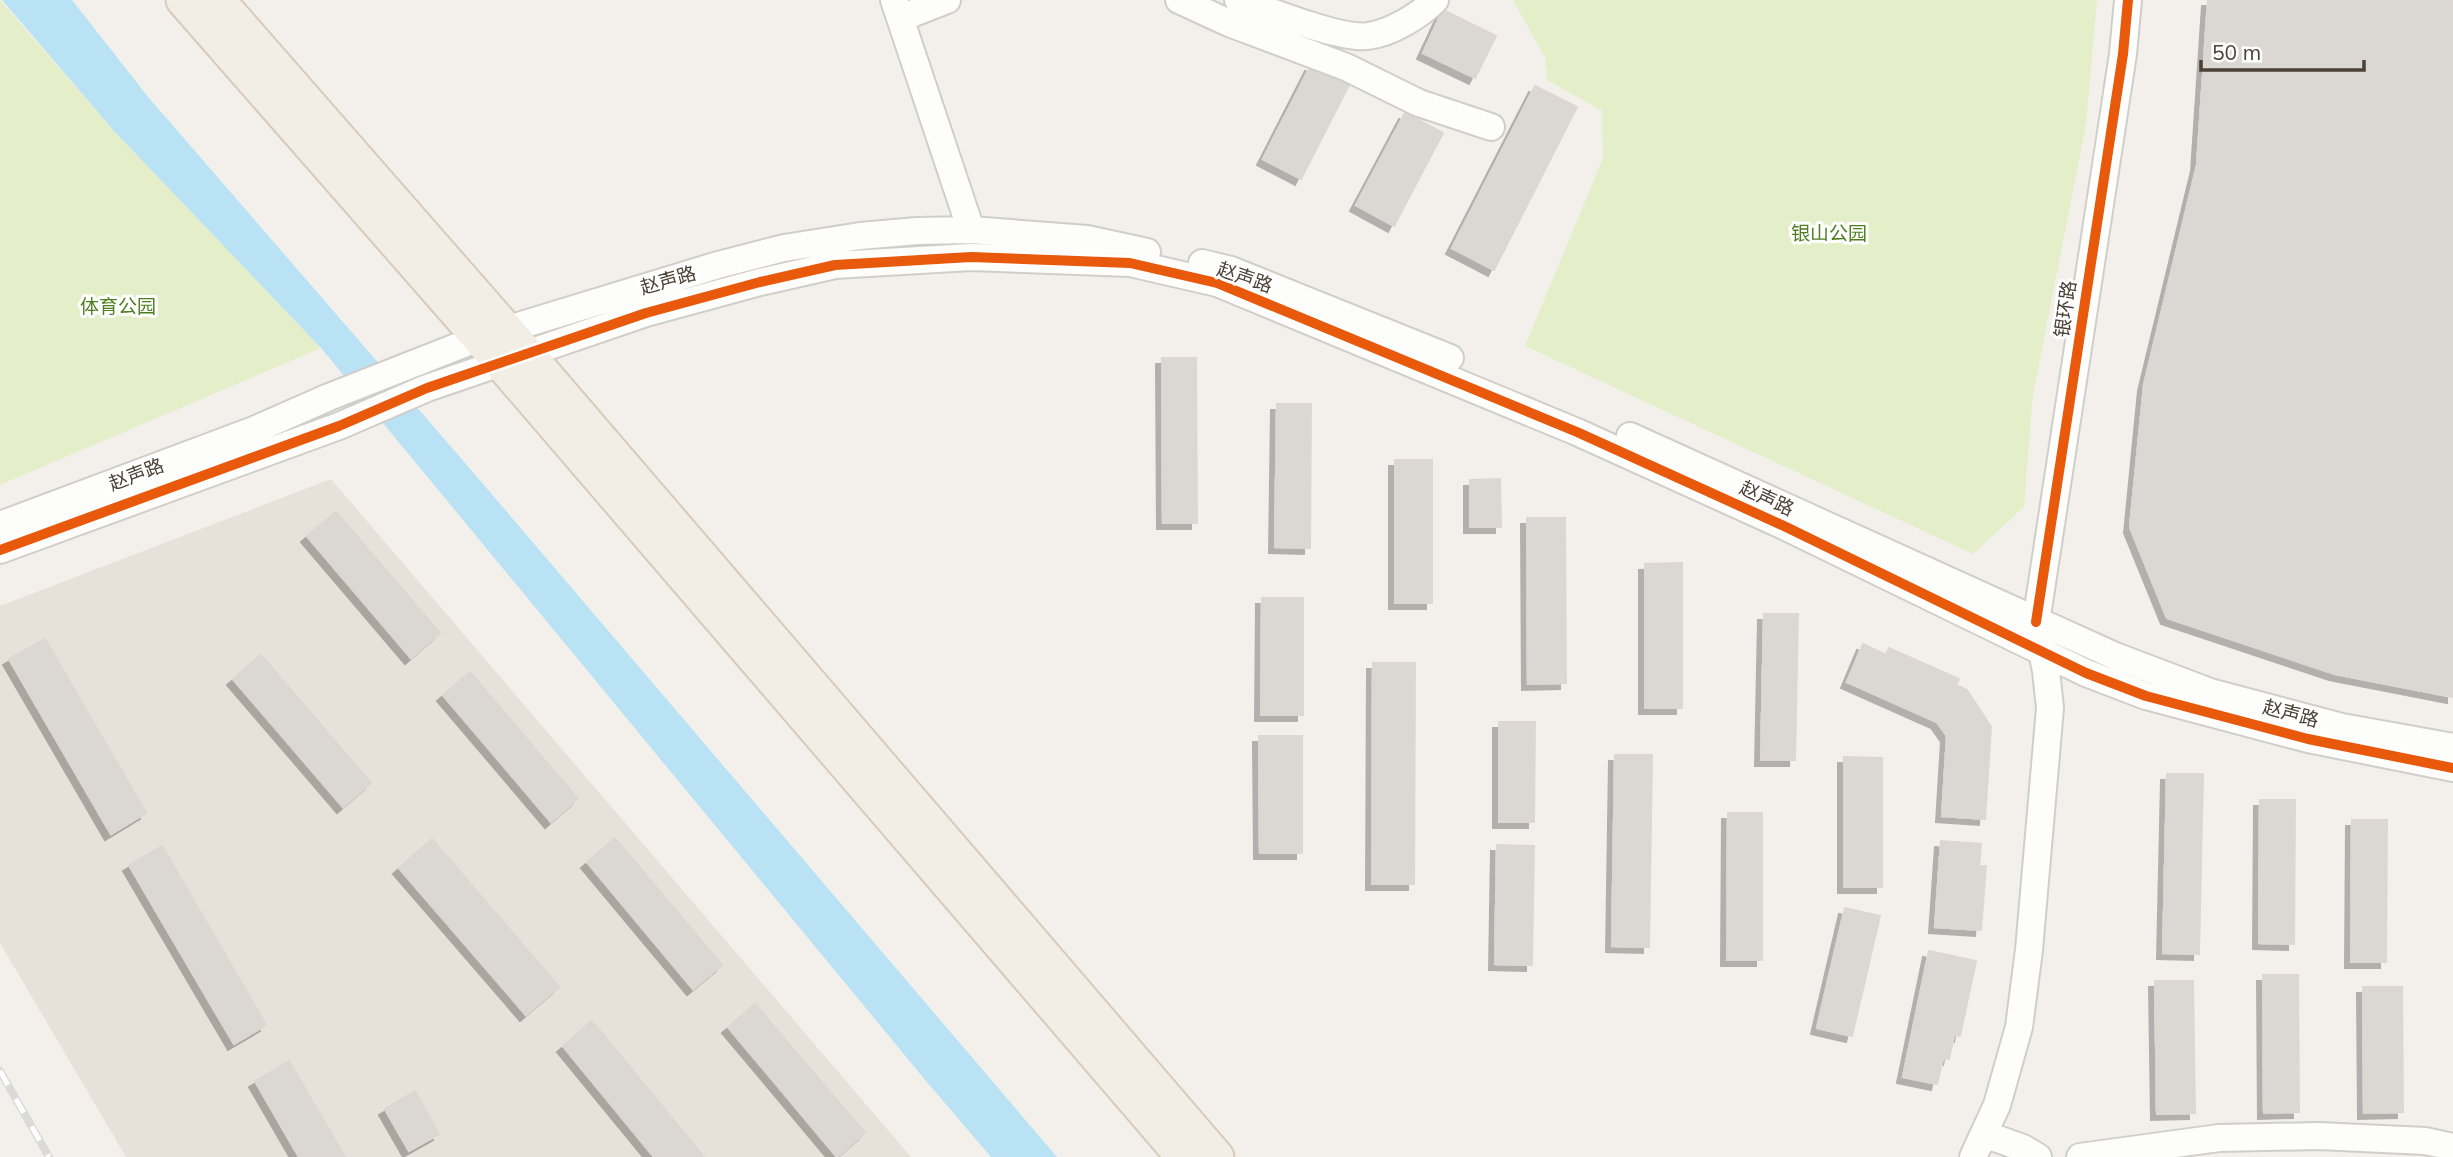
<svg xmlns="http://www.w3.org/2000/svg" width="2453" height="1157" font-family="Mulish,'Noto Sans SC',sans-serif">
<defs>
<filter id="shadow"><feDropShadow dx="-6" dy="6" stdDeviation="0" flood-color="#0004"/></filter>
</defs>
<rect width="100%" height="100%" fill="#f3f0ec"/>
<path fill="#e8e1d9" d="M331 479 911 1157H126L0 943V606Z"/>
<path fill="#e4efca" d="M0 0 114 131 321 348 0 485Z
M1513 0H2097L2086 125 2033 395 2024 507 1973 554 1525 346 1603 158 1602 111 1547 80 1545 58Z"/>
<path fill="#b9e3f4" d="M2 0H72L149 98 472 471 1057 1157H991L926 1081 321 348 114 131Z"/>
<path fill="#dbd7d2" stroke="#dcd7d2" stroke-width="2" filter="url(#shadow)" d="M2208 0H2453V697L2335 674 2167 618 2130 527 2144 385 2197 165Z
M1443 10 1496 36 1475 78 1423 53Z
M1311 65 1349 85 1301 179 1263 159Z
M1535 86 1577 107 1494 270 1452 248Z
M1405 113 1443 133 1394 226 1356 205Z
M1162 358H1196L1197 523H1163Z
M1277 404H1311L1310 548 1275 547Z
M1395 460H1432V603H1395Z
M1500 479 1501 527H1470V480Z
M336 512 440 633 411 658 307 536Z
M1527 518H1565L1566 683 1528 684Z
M1682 563V708H1645V564Z
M1262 598H1303V715H1261Z
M1764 614H1798L1795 760H1761Z
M45 639 146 813 111 834 9 659Z
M1863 644 1886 655 1889 648 1959 679 1956 685 1967 690 1991 727 1985 819 1942 816 1947 736 1937 722 1847 682Z
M261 655 371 783 343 807 233 679Z
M1373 663H1415L1414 884H1372Z
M470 672 578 799 551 822 443 695Z
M1499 722H1535L1534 822H1499Z
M1259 736H1302V853H1260Z
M1615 755H1652L1649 947 1612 946Z
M1844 757 1882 758V887H1844Z
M2167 774H2203L2199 954 2163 953Z
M2260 800H2295L2294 944 2259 943Z
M1728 813H1762V960H1727Z
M2352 820H2387L2386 962H2351Z
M615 838 722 965 693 989 587 862Z
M432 839 559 987 526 1015 399 868Z
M1941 841 1981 844 1979 866H1986L1981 930 1935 927Z
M1497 845 1534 846 1532 965 1495 964Z
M162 846 266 1025 234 1044 129 865Z
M1845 908 1880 916 1852 1036 1817 1028Z
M1929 951 1976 961 1960 1036 1954 1035 1949 1059 1943 1058 1937 1084 1903 1077Z
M2263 975H2298L2299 1112 2264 1113Z
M2155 981H2193L2195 1113 2157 1114Z
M2363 987H2402L2403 1112 2364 1113Z
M755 1004 865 1133 837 1157 728 1027Z
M592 1021 704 1157H654L563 1046Z
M289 1061 345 1157H299L255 1081Z
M415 1091 439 1134 409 1151 385 1109Z"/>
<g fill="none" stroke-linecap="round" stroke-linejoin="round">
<defs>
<path id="minor" d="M894 0 971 230
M1179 0 1229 23 1346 67 1419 103 1491 127
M1238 0C1268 10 1340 40 1368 36 1391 33 1419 16 1435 0
M901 18 947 0
M1202 263 1231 270 1450 358
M1630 436 2115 656 2210 692 2342 727 2453 747
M0 525 254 430 329 397 479 338 718 265 784 248 860 236 917 231 971 230 1087 239 1147 252
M0 550 339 426 427 388 646 313 760 282 835 265 971 257 1130 263 1217 283 1577 432 1784 526 2086 673 2146 696 2308 739 2453 768
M1984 1134 2023 1148 2038 1157
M1973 1157 1997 1105 2019 1027 2029 950 2050 708 2046 671 2036 622 2123 54 2128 0
M2080 1157 2219 1138 2319 1136 2425 1141 2453 1147"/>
<path id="major" d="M183 0 479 338 1183 1157
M218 0 506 329 1217 1157"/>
</defs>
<use href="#minor" stroke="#d1ceca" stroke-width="30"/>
<use href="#major" stroke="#d8cbb8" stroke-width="37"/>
<use href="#minor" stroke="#fdfdfc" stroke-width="26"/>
<use href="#major" stroke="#f2ede5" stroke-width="33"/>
<defs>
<path id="rail" d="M0 1071 49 1157"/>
</defs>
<use href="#rail" stroke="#dadad9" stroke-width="8"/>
<use href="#rail" stroke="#fff" stroke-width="5" stroke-dasharray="16" stroke-linecap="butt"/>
<defs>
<path id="cycleway" d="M0 550 339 426 427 388 646 313 760 282 835 265 971 257 1130 263 1217 283 1577 432 1784 526 2086 673 2146 696 2308 739 2453 768
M2036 622 2123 54 2128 0"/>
</defs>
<use href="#cycleway" stroke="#fff" stroke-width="15"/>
<use href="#cycleway" stroke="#e8590c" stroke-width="10"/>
</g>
<g text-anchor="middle" stroke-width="6" stroke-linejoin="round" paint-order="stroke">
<g font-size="19" fill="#4f7e21" stroke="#fff">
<text x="1829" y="240">银山公园</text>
<text x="118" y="313">体育公园</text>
</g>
<g font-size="19" fill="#4b4136" stroke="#fff">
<text transform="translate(1245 277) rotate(19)" y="7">赵声路</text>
<text transform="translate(668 280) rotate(-16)" y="7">赵声路</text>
<text transform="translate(2065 309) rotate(-82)" y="7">银环路</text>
<text transform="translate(136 474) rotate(-21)" y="7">赵声路</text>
<text transform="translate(1767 498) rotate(25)" y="7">赵声路</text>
<text transform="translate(2291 713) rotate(15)" y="7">赵声路</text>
</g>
</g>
<path d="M2201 60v10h163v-10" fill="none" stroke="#4b4136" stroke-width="3.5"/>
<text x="2212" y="60" font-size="21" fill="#4b4136" stroke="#ffffff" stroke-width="5" paint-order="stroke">50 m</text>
</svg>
